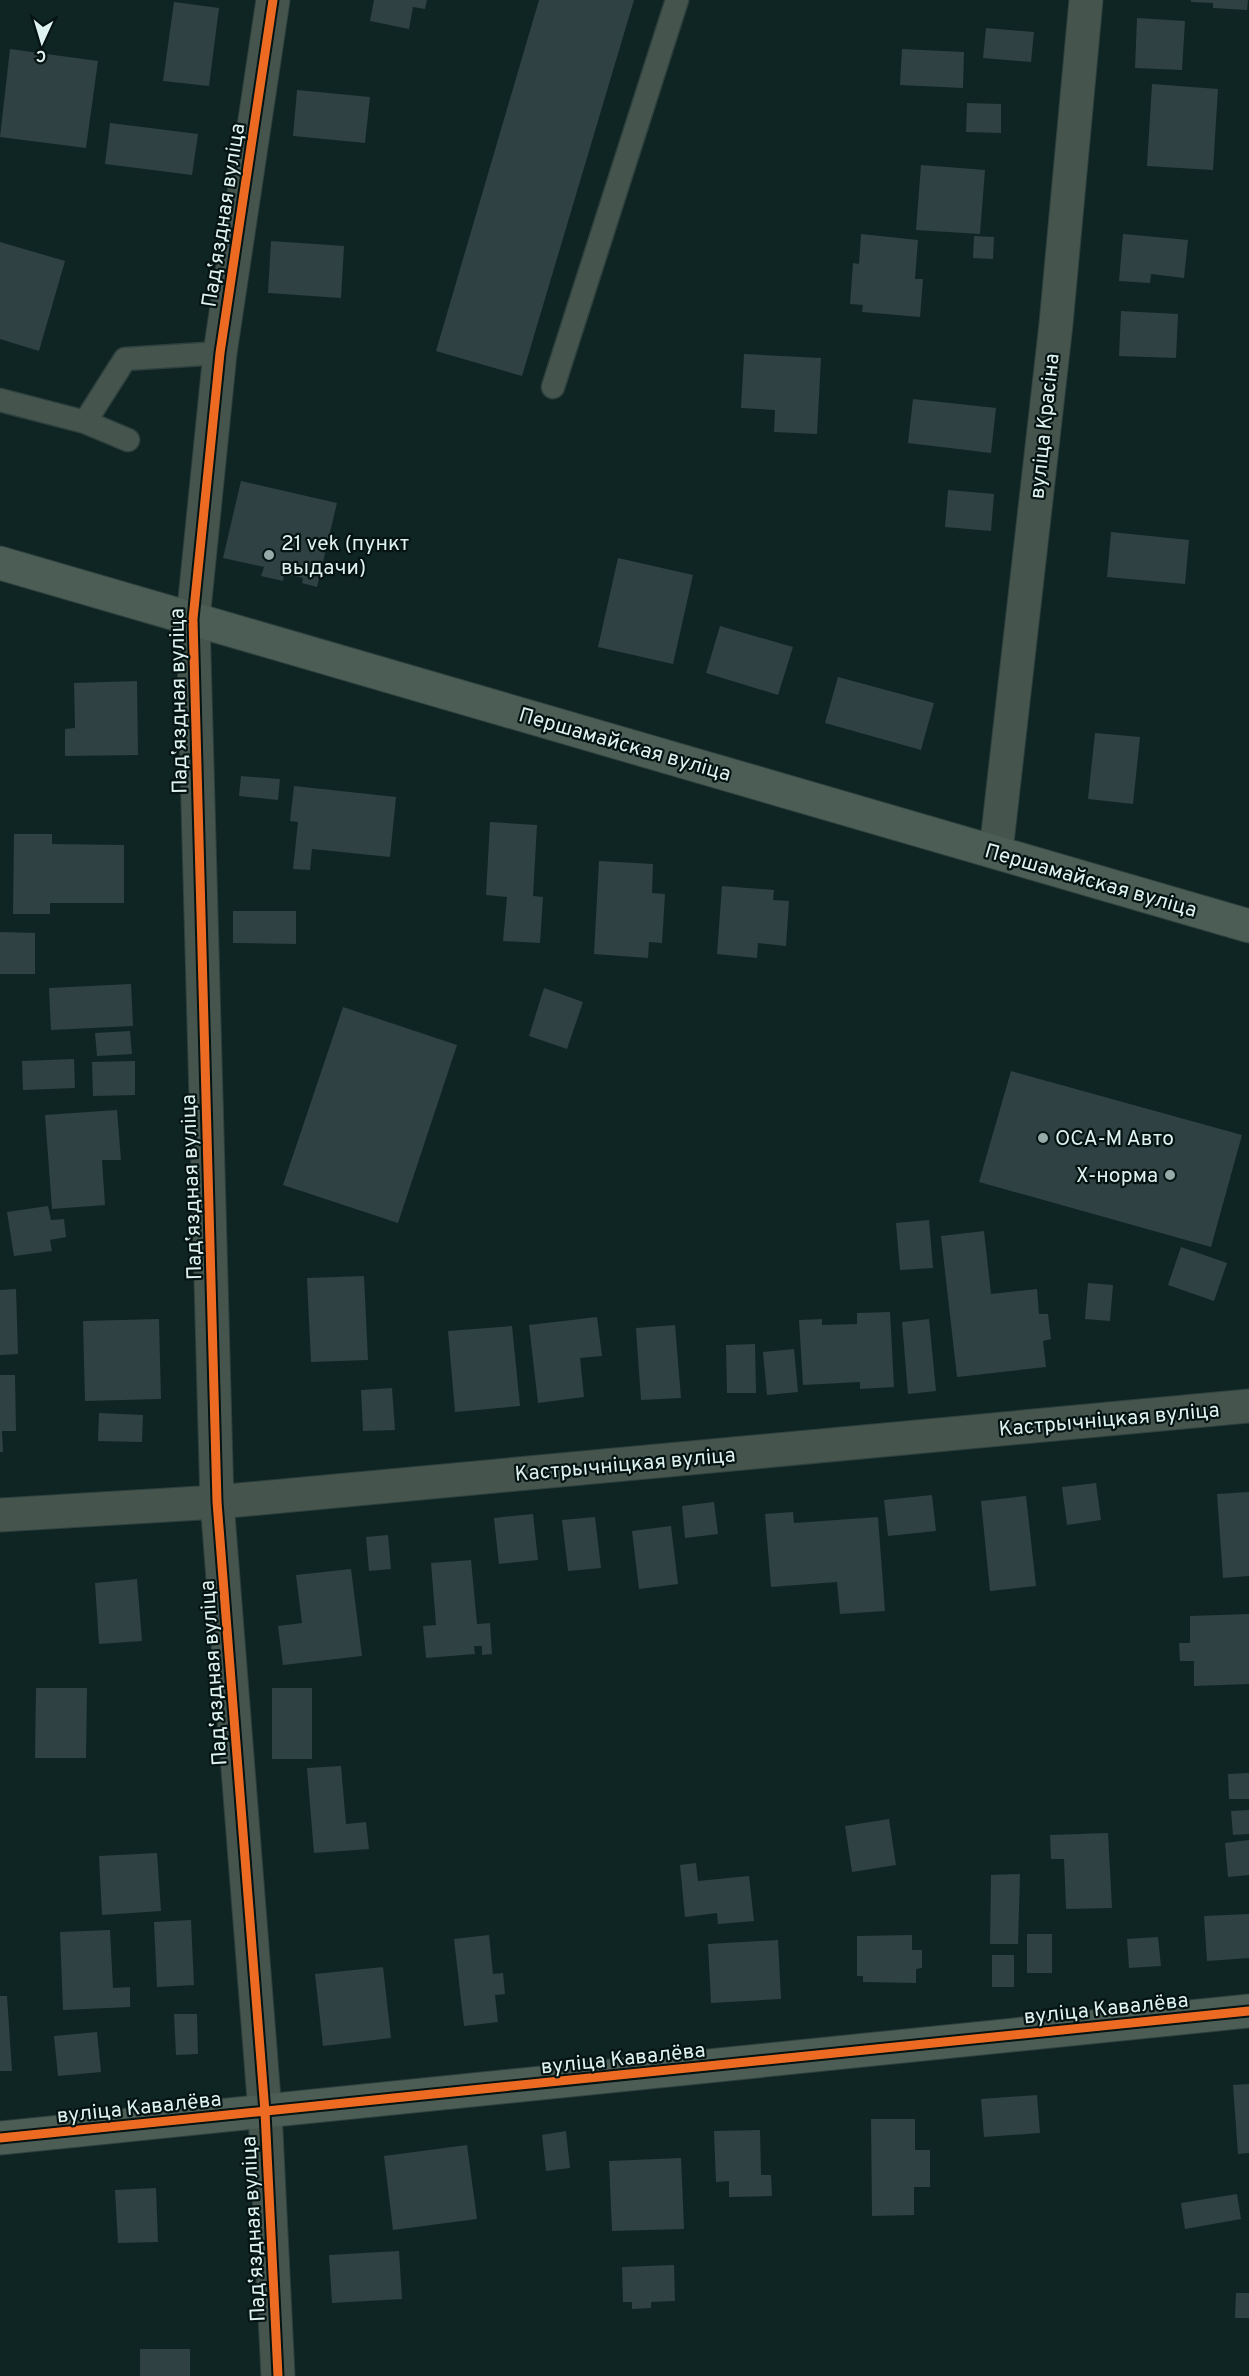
<svg xmlns="http://www.w3.org/2000/svg" width="1249" height="2376" font-family="Overpass,sans-serif">
<rect width="100%" height="100%" fill="#0f2523"/>
<path fill="#2f4142" d="M374 0H427L425 9 413 7 409 29 370 21Z
M539 0H634L522 376 436 351Z
M1191 0H1248L1247 10 1213 8V3L1191 2Z
M174 2 219 8 209 86 163 81Z
M1137 18 1185 21 1182 70 1135 68Z
M986 28 1034 32 1031 62 983 58Z
M10 49 98 61 86 148 0 137Z
M902 49 964 52 963 88 900 85Z
M1152 84 1218 89 1213 170 1147 166Z
M297 90 370 97 365 143 293 136Z
M967 103 1001 104V133L966 132Z
M110 123 198 134 192 175 105 164Z
M921 165 985 170 980 234 916 230Z
M861 234 918 240 915 279H923L920 317 862 312 863 305 850 304 853 263 859 264Z
M1123 234 1188 240 1184 278 1151 274 1150 283 1119 281Z
M974 236 994 237 993 259 973 258Z
M271 241 344 246 341 298 268 293Z
M0 242 65 261 39 351 0 339Z
M1121 311 1178 314 1176 358 1119 356Z
M744 354 821 358 817 434 774 432 775 410 741 408Z
M913 399 996 408 991 453 908 443Z
M241 481 337 503 317 587 302 583 303 578 284 574 283 581 261 576 264 567 223 558Z
M948 490 994 494 991 531 945 527Z
M1111 532 1189 540 1185 584 1107 577Z
M618 558 693 575 673 664 598 647Z
M720 626 793 647 778 695 706 673Z
M838 677 934 703 921 750 825 723Z
M137 681 138 755 65 756V729L75 728 74 683Z
M1095 733 1140 737 1133 804 1088 799Z
M241 776 280 779 278 800 239 796Z
M294 786 396 797 390 857 312 849 310 870 293 869 298 822 290 821Z
M490 822 537 825 533 896 543 897 540 943 503 941 507 897 486 895Z
M14 834H52V844L124 845V903H50V914H13Z
M599 861 653 864 652 893 665 894 662 943 649 942 648 958 594 954Z
M722 886 774 890 773 900 789 901 786 946 758 943 757 958 717 954Z
M233 911H296V944L233 943Z
M0 932 35 933V974H0Z
M131 984 133 1026 51 1030 49 988Z
M544 988 583 1002 567 1049 529 1036Z
M343 1007 457 1045 398 1223 283 1185Z
M130 1031 132 1054 97 1056 95 1033Z
M74 1059 75 1088 23 1090 22 1061Z
M135 1061V1095L93 1096 92 1062Z
M1011 1071 1242 1135 1211 1247 979 1182Z
M117 1110 121 1160H102L105 1205 52 1209 45 1115Z
M48 1206 51 1220 64 1219 66 1237 50 1240 52 1251 14 1256 7 1212Z
M929 1220 933 1268 900 1270 896 1223Z
M984 1231 991 1294 1037 1289 1039 1314H1048L1051 1339 1043 1341 1046 1367 957 1377 941 1236Z
M1181 1247 1227 1263 1214 1301 1168 1285Z
M364 1276 368 1360 311 1362 307 1278Z
M1088 1283 1113 1285 1110 1321 1085 1319Z
M16 1289 18 1354 0 1355V1290Z
M890 1312 894 1387 860 1389V1382L803 1385 799 1320 822 1319V1325L857 1324V1313Z
M597 1317 602 1356 580 1358 584 1397 538 1403 529 1325Z
M159 1319 161 1399 85 1401 83 1321Z
M929 1319 936 1391 908 1394 902 1322Z
M675 1325 681 1398 641 1400 636 1328Z
M512 1326 520 1406 455 1412 448 1331Z
M755 1344 756 1393H727L726 1345Z
M794 1349 798 1392 767 1395 763 1352Z
M0 1375H15L16 1431H2L3 1452H0Z
M392 1388 395 1430 363 1431 361 1390Z
M99 1413 143 1415 142 1442 98 1441Z
M1096 1483 1101 1520 1067 1525 1062 1487Z
M1249 1492V1576L1223 1578 1217 1494Z
M932 1495 936 1531 888 1536 884 1500Z
M1026 1496 1036 1586 990 1591 981 1501Z
M714 1502 718 1534 685 1538 682 1506Z
M793 1512 794 1523 878 1517 885 1611 840 1614 837 1582 771 1587 765 1514Z
M533 1514 538 1560 499 1564 494 1518Z
M595 1517 601 1568 568 1571 562 1520Z
M671 1526 678 1584 639 1589 632 1531Z
M388 1535 391 1569 369 1571 366 1537Z
M471 1560 477 1624 490 1623 492 1654 482 1655V1646H474L475 1654 426 1658 423 1626 436 1625 431 1563Z
M351 1569 362 1656 283 1665 278 1626 302 1623 296 1575Z
M137 1579 142 1641 99 1644 95 1583Z
M1249 1614V1684L1194 1686V1661H1180L1179 1643H1190V1616Z
M36 1688H87L86 1758H35Z
M272 1688H312V1759H272Z
M341 1766 346 1824 366 1822 369 1849 314 1853 307 1768Z
M1249 1773V1799H1229L1228 1774Z
M1249 1810V1834L1233 1835 1231 1811Z
M889 1819 896 1865 852 1872 845 1826Z
M1108 1833 1112 1908 1066 1909 1064 1859H1051L1050 1835Z
M1249 1840V1875L1228 1877 1225 1843Z
M157 1853 161 1911 102 1915 99 1856Z
M696 1863 698 1881 749 1876 754 1921 718 1924 717 1913 685 1917 680 1865Z
M1020 1874 1018 1944H990L991 1875Z
M1249 1914V1958L1207 1961 1204 1916Z
M191 1920 194 1985 157 1987 154 1922Z
M110 1930 113 1988 130 1987V2007L63 2010 60 1932Z
M1027 1934H1052V1973H1027Z
M489 1935 493 1974 503 1973 505 1994 495 1995 498 2022 464 2026 454 1939Z
M912 1935V1950H922V1968L916 1969V1983L863 1982V1976H857V1936Z
M1158 1937 1161 1966 1129 1968 1127 1939Z
M778 1940 781 1999 711 2003 708 1944Z
M992 1955H1014V1987H992Z
M383 1967 391 2038 323 2046 315 1974Z
M0 1996H7L12 2071H0Z
M174 2014H197L198 2054 176 2055Z
M97 2032 101 2072 58 2076 54 2036Z
M1249 2084V2153L1238 2154 1233 2085Z
M1037 2095 1040 2133 984 2137 981 2099Z
M871 2119H915V2150H930V2187H914V2215L872 2216Z
M760 2130 761 2175H771L772 2196 729 2197V2181L716 2182 714 2131Z
M566 2131 570 2168 546 2171 542 2135Z
M467 2145 477 2219 393 2230 384 2156Z
M681 2158 684 2229 612 2231 609 2161Z
M156 2188 158 2242 118 2243 115 2190Z
M1237 2194 1241 2219 1185 2229 1181 2203Z
M399 2251 402 2299 332 2303 329 2255Z
M674 2265 675 2301 651 2302V2308L632 2309V2302H623L622 2267Z
M1236 2293H1249V2318H1235Z
M140 2349H190V2376H140Z"/>
<g fill="none" stroke-linecap="round" stroke-linejoin="round">
<defs>
<path id="lane" d="M553 387 677 0
M0 400 85 422 125 359 220 353
M85 422 128 440"/>
<path id="street" d="M273 0 220 353 193 619 217 1502 265 2112 278 2376
M996 851 1056 324 1086 0
M0 1515 217 1502 1249 1406"/>
<path id="secondary" d="M0 563 1249 926
M0 2138 1249 2011"/>
</defs>
<use href="#lane" stroke="#2e403e" stroke-width="25"/>
<use href="#street" stroke="#2e403e" stroke-width="35"/>
<use href="#secondary" stroke="#2e403e" stroke-width="35"/>
<use href="#lane" stroke="#45554e" stroke-width="22"/>
<use href="#street" stroke="#45554e" stroke-width="33"/>
<use href="#secondary" stroke="#4c5d55" stroke-width="33"/>
<defs>
<path id="cycleway" d="M273 0 220 353 193 619 217 1502 265 2112 278 2376
M0 2138 1249 2011"/>
</defs>
<use href="#cycleway" stroke="#051312" stroke-width="13"/>
<use href="#cycleway" stroke="#ed6a23" stroke-width="9"/>
</g>
<g fill="#96aaa8" stroke="#051312" stroke-width="2">
<circle cx="269" cy="555" r="6"/>
<circle cx="1043" cy="1138" r="6"/>
<circle cx="1170" cy="1175" r="6"/>
</g>
<g text-anchor="middle" stroke-width="4.5" stroke-linejoin="round" paint-order="stroke">
<g font-size="21" fill="#def2ef" stroke="#051312">
<text transform="translate(223 215) rotate(-81)" y="7">Падʼяздная вуліца</text>
<text transform="translate(1044 426) rotate(-84)" y="7">вуліца Красіна</text>
<text transform="translate(178 701) rotate(-91)" y="7">Падʼяздная вуліца</text>
<text transform="translate(625 744) rotate(16)" y="7">Першамайская вуліца</text>
<text transform="translate(1091 880) rotate(16)" y="7">Першамайская вуліца</text>
<text transform="translate(191 1187) rotate(-92)" y="7">Падʼяздная вуліца</text>
<text transform="translate(1109 1419) rotate(-5)" y="7">Кастрычніцкая вуліца</text>
<text transform="translate(625 1464) rotate(-5)" y="7">Кастрычніцкая вуліца</text>
<text transform="translate(213 1673) rotate(-94)" y="7">Падʼяздная вуліца</text>
<text transform="translate(1106 2008) rotate(-6)" y="7">вуліца Кавалёва</text>
<text transform="translate(623 2058) rotate(-6)" y="7">вуліца Кавалёва</text>
<text transform="translate(139 2107) rotate(-6)" y="7">вуліца Кавалёва</text>
<text transform="translate(253 2229) rotate(-93)" y="7">Падʼяздная вуліца</text>
</g>
<g font-size="21" fill="#def2ef" stroke="#051312" text-anchor="start">
<text x="281" y="550">21 vek (пункт<tspan x="281" dy="24">выдачи)</tspan></text>
<text x="1055" y="1145">ОСА-М Авто</text>
<text x="1158" y="1182" text-anchor="end">Х-норма</text>
</g>
</g>
<g transform="translate(42 42) rotate(184)" stroke="#051312" stroke-width="4.5" paint-order="stroke">
<path d="M0-4.5L10 22L0 15L-10 22Z" fill="#def2ef"/>
<text y="-9" font-size="16" font-weight="bold" text-anchor="middle" fill="#def2ef">С</text>
</g>
</svg>
